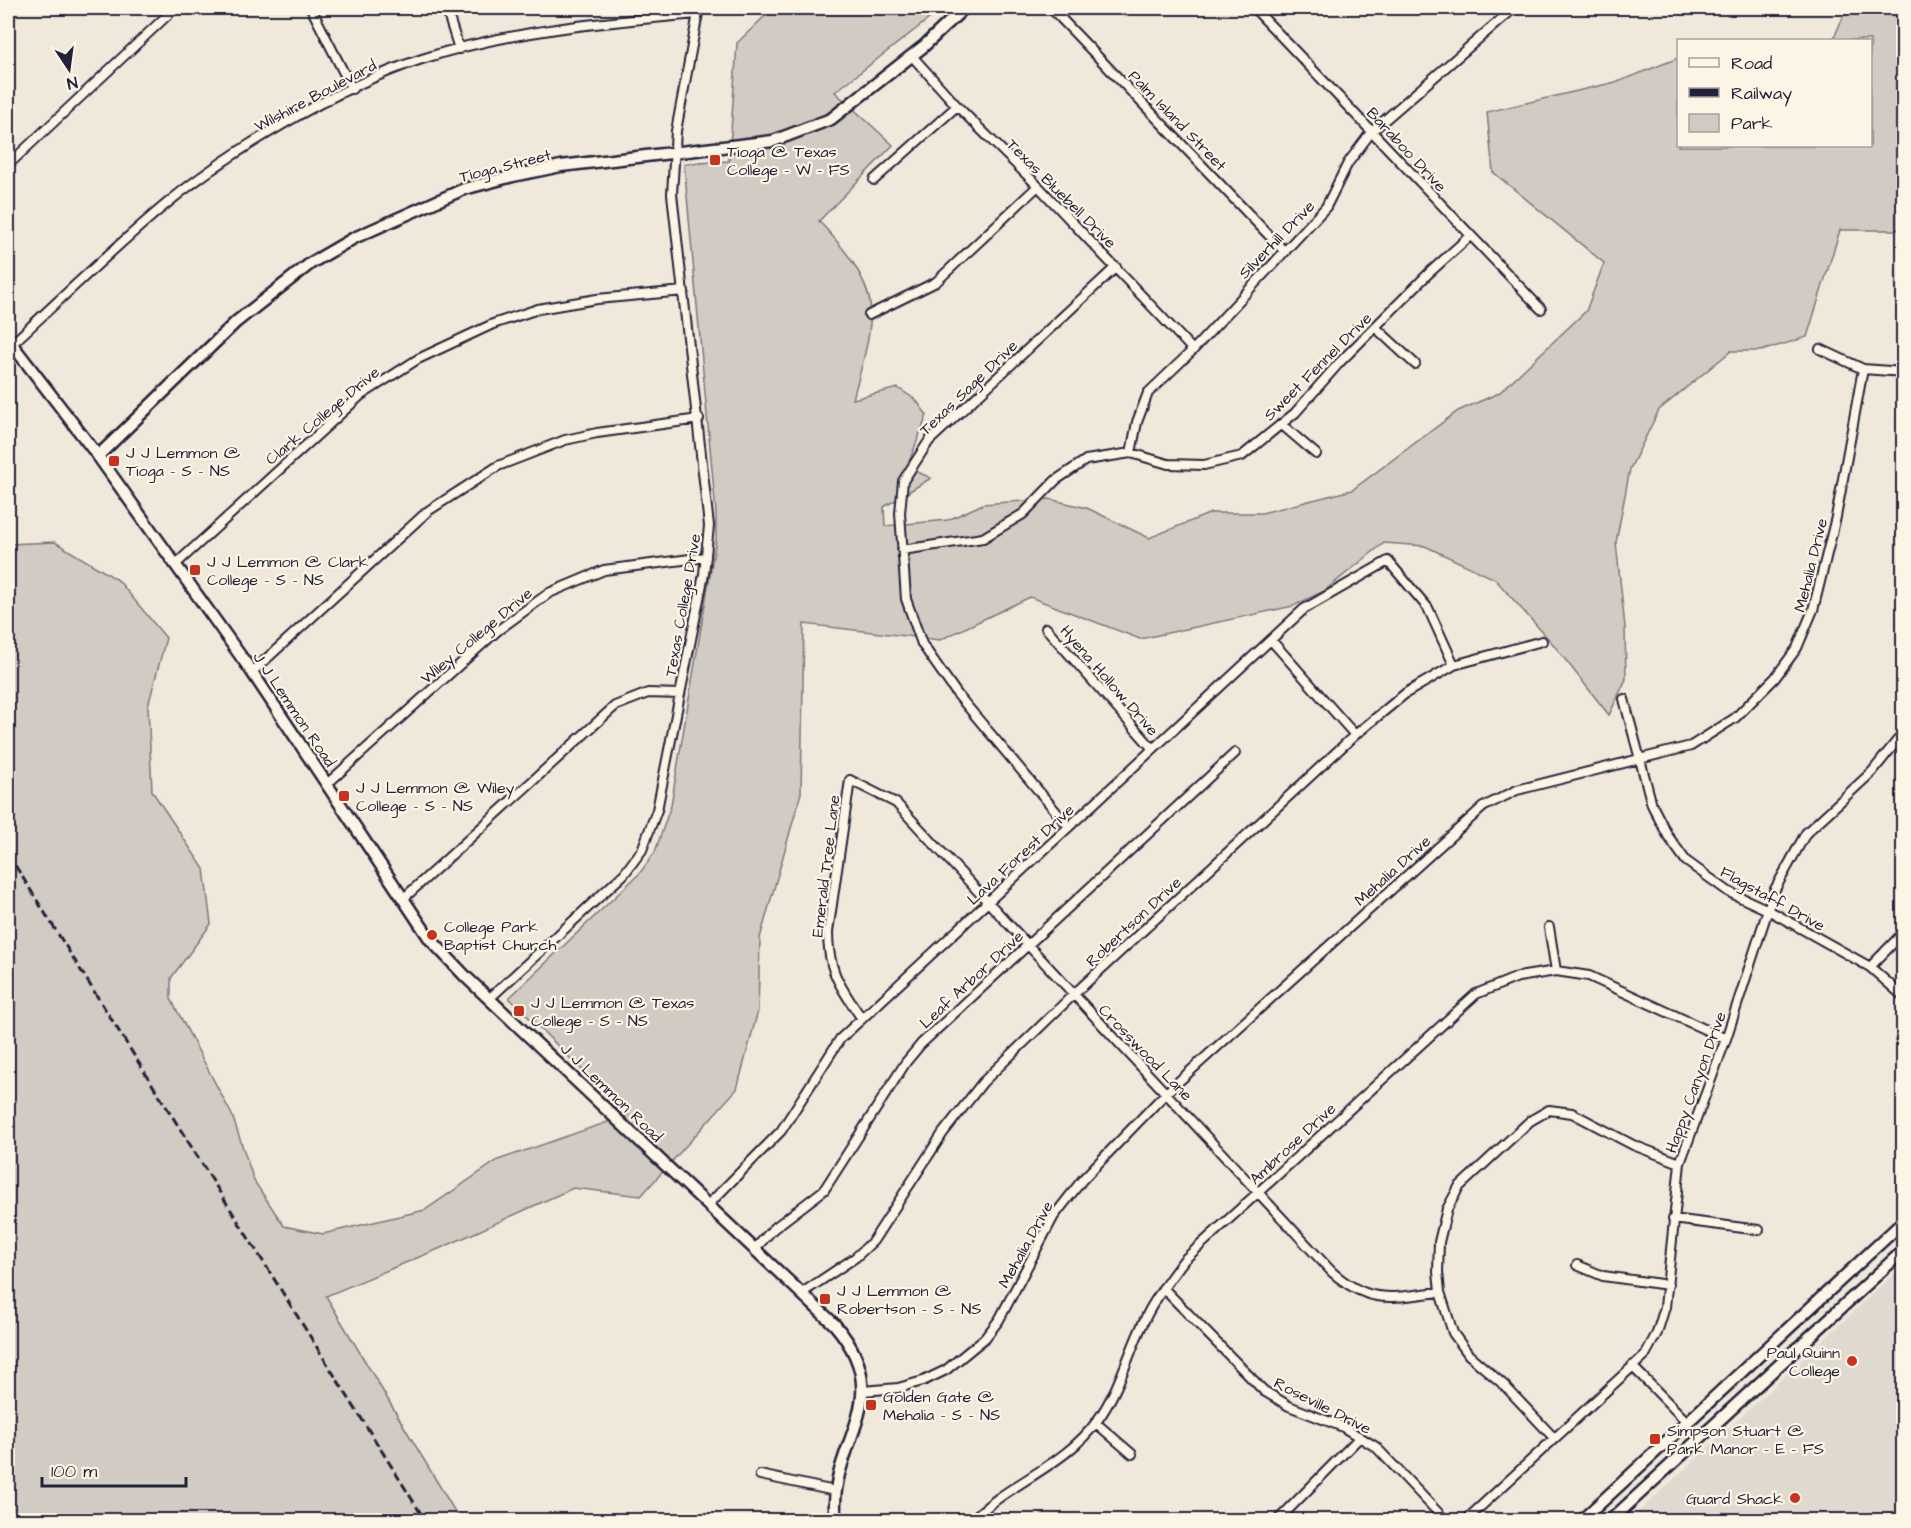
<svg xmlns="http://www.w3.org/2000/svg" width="1911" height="1528" font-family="'Architects Daughter',sans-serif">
<rect width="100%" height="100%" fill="#efe8db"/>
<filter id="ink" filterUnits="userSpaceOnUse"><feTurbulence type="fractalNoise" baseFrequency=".0167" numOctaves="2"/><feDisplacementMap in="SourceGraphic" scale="12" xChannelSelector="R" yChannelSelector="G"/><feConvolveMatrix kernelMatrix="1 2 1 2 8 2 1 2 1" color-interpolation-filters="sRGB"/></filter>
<g filter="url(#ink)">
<path fill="#e0d9cf" d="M1903 1266V1520H1630L1699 1456Z"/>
<path fill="#d1cbc3" stroke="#7a767f" stroke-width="1.5" d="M773 8H943L835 92 893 145 819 221C838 242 860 266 868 294 877 321 860 371 853 399L898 388 916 400 927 415 907 467 931 478 884 507 885 526 948 520 983 504 1049 499 1087 508 1149 538 1211 513H1262L1352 490 1458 411 1499 393 1586 311 1604 263 1493 172 1487 112 1620 81 1678 58V146H1870V40H1833L1847 8H1903V225L1897 230H1840L1807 337 1761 351H1731L1659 410 1630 469 1616 542 1625 627 1626 679 1609 715 1553 644 1495 579 1425 546 1384 543 1324 591 1293 606 1140 639 1030 597 940 640 804 624 801 793 760 938 758 1011 737 1089 641 1196 573 1188 448 1245 326 1296 460 1520H8V544L55 542 118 580 166 638 148 706 152 791 204 869 211 924 171 978V999L232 1115 254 1181 284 1226 323 1234 425 1210 498 1160 628 1115 509 998 640 873 655 852 671 805 716 539V513L684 164 729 161 737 43Z"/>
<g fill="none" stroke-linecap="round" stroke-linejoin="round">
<defs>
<path id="street" d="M311 8 352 89
M446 8 459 49
M1051 8 1285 252
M1254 8 1541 309
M912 56 957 106 1038 186 1193 350
M8 165 175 8
M874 180 957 106
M869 315 936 282 1038 186
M1375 327 1415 364
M12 344C61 299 109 252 159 210 226 153 339 86 422 59 511 30 605 22 698 14
M1820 349 1863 369 1904 372
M1281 424 1316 454
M1131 453 1137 422 1148 393 1193 350 1326 207 1348 163 1372 131 1514 8
M902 550 983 538 1023 514 1056 480 1086 460 1131 453 1168 464 1204 465 1242 456 1295 413 1339 363 1429 273 1470 236
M176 564 360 396 418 359 493 324 538 309 597 299 684 291
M1046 628 1153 749
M1271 640 1355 735
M252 672 428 511 498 466 565 440 597 433 699 419
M1624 699 1652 805 1668 836 1686 861 1729 892 1768 910 1870 967 1904 997
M327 784 497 631 549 593 604 570 706 557
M1069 827 957 694 922 644 906 599 900 513 903 481 929 441 1116 267
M404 898 615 706 648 693 680 694
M1549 927 1556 971
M1870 967 1904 932
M491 997 624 874 642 850 657 810 704 574 709 526 672 194 676 131 699 8
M862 1019C841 987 828 973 828 932L850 780 896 803 1332 1272C1371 1306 1392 1297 1440 1292
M708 1205 781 1131 840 1039 1304 609 1388 561 1428 608 1454 665
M1673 1219 1759 1230
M754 1250 773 1229 824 1190 906 1062 921 1044 1235 753
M1577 1265 1603 1276 1668 1285
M1163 1288 1264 1391 1289 1406 1343 1427 1376 1447 1445 1520
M802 1293 856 1257 873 1241 943 1133 983 1082 1073 995 1355 735 1406 693 1454 665 1542 641
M1632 1366 1688 1423
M863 1391 898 1388 923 1381 946 1370 985 1338 999 1320 1054 1216 1083 1179 1167 1092 1483 807 1517 790 1691 746 1735 718 1775 678 1797 648 1813 610 1836 517 1863 369
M1096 1423 1132 1454
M1554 1438 1504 1385 1469 1355 1453 1333 1440 1292 1438 1272 1439 1242 1447 1209 1459 1187 1530 1121 1549 1110 1572 1113 1633 1145 1680 1163
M760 1475 835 1491
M972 1520C1009 1483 1066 1465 1097 1421 1121 1388 1129 1349 1148 1313 1158 1294 1171 1277 1184 1260L1476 994 1518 977 1556 971 1589 976 1726 1039
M1278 1520 1360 1437
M1466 1520 1645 1355 1657 1333 1665 1307 1680 1163 1726 1039 1774 891 1806 833 1872 772 1904 732"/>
<path id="secondary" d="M8 339 98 456 252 672 430 939 466 977 835 1325C901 1402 825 1445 836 1520
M98 456 236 322 311 263 354 238 464 189 513 176 561 166 773 141 831 119 924 46 964 8
M1582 1520 1904 1221
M1611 1520 1904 1250"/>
</defs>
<use href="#street" stroke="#22223b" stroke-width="12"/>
<use href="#secondary" stroke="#22223b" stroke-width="15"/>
<use href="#street" stroke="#fcf5e5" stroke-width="8"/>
<use href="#secondary" stroke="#fcf5e5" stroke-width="10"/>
<path stroke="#22223b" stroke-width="3" stroke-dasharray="9 4.5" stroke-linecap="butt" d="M8 854 425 1520"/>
</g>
</g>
<g fill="#c8321e" stroke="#fcf5e5" stroke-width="2">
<rect x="709" y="154" width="12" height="12" rx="3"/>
<rect x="108" y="455" width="12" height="12" rx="3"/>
<rect x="189" y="564" width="12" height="12" rx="3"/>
<rect x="338" y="790" width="12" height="12" rx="3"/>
<circle cx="432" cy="935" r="6"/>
<rect x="513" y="1005" width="12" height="12" rx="3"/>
<rect x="819" y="1293" width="12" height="12" rx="3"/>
<circle cx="1852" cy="1361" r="6"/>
<rect x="865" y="1399" width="12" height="12" rx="3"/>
<rect x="1649" y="1433" width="12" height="12" rx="3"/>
<circle cx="1795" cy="1498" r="6"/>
</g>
<g text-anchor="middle" stroke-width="4.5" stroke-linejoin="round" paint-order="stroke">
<g font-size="16" fill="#22223b" stroke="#fcf5e5">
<text transform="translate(315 95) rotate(-28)" y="6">Wilshire Boulevard</text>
<text transform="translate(1178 120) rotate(46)" y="6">Palm Island Street</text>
<text transform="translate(1407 149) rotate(47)" y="6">Baraboo Drive</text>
<text transform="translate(505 165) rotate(-14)" y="6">Tioga Street</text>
<text transform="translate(1062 193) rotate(45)" y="6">Texas Bluebell Drive</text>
<text transform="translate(1276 239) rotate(-46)" y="6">Silverhill Drive</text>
<text transform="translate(1317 366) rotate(-45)" y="6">Sweet Fennel Drive</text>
<text transform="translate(968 387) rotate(-44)" y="6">Texas Sage Drive</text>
<text transform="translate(322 415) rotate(-40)" y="6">Clark College Drive</text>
<text transform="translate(1810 565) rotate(-76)" y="6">Mehalia Drive</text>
<text transform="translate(682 605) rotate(-80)" y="6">Texas College Drive</text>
<text transform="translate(476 635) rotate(-40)" y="6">Wiley College Drive</text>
<text transform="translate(1110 680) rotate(49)" y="6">Hyena Hollow Drive</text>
<text transform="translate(295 709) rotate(56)" y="6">J J Lemmon Road</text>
<text transform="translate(1020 854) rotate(-43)" y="6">Lava Forest Drive</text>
<text transform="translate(825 866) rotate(-83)" y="6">Emerald Tree Lane</text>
<text transform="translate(1392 870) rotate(-42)" y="6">Mehalia Drive</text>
<text transform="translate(1773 898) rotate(29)" y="6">Flagstaff Drive</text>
<text transform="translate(1133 921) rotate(-43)" y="6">Robertson Drive</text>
<text transform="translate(971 979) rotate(-43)" y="6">Leaf Arbor Drive</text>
<text transform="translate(1146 1052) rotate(46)" y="6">Crosswood Lane</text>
<text transform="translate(1695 1082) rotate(-70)" y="6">Happy Canyon Drive</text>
<text transform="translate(612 1092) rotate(44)" y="6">J J Lemmon Road</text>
<text transform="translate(1292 1143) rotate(-43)" y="6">Ambrose Drive</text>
<text transform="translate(1025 1244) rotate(-61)" y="6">Mehalia Drive</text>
<text transform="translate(1323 1405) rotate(27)" y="6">Roseville Drive</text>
</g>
<g font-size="16" fill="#22223b" stroke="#fcf5e5" text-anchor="start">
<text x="727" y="157">Tioga @ Texas<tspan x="727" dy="18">College - W - FS</tspan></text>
<text x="126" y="458">J J Lemmon @<tspan x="126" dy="18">Tioga - S - NS</tspan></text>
<text x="207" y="567">J J Lemmon @ Clark<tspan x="207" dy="18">College - S - NS</tspan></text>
<text x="356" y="793">J J Lemmon @ Wiley<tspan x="356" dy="18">College - S - NS</tspan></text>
<text x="444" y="932">College Park<tspan x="444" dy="18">Baptist Church</tspan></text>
<text x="531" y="1008">J J Lemmon @ Texas<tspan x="531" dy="18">College - S - NS</tspan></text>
<text x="837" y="1296">J J Lemmon @<tspan x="837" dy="18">Robertson - S - NS</tspan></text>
<text x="1840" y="1358" text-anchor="end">Paul Quinn<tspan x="1840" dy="18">College</tspan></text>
<text x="883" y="1402">Golden Gate @<tspan x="883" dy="18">Mehalia - S - NS</tspan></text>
<text x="1667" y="1436">Simpson Stuart @<tspan x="1667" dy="18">Park Manor - E - FS</tspan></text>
<text x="1783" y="1504" text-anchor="end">Guard Shack</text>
</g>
</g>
<rect width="1911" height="1528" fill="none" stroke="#fcf5e5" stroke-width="30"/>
<rect x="15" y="15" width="1881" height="1498" fill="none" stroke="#22223b" stroke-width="2" filter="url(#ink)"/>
<rect x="1677" y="39" width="195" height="108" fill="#fcf5e5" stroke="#a5a1a1" stroke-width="1.5"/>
<rect x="1689" y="58" width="30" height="9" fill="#fcf5e5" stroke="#a5a1a1" stroke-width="1.5"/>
<text x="1731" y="69" font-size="18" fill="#22223b">Road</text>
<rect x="1689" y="88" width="30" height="9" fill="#22223b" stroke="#a5a1a1" stroke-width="1.5"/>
<text x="1731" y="99" font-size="18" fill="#22223b">Railway</text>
<rect x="1689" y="114" width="30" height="18" fill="#d1cbc3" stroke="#a5a1a1" stroke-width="1.5"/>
<text x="1731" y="129" font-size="18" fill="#22223b">Park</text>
<g transform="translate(69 69) rotate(167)" stroke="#fcf5e5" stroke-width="4.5" paint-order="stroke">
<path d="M0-4.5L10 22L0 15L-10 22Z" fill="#22223b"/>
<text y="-9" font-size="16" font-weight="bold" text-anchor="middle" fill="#22223b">N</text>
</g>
<path d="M42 1477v9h144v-9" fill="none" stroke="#22223b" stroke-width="3"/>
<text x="51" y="1477" font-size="18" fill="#22223b" stroke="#fcf5e5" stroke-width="4.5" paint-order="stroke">100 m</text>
</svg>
